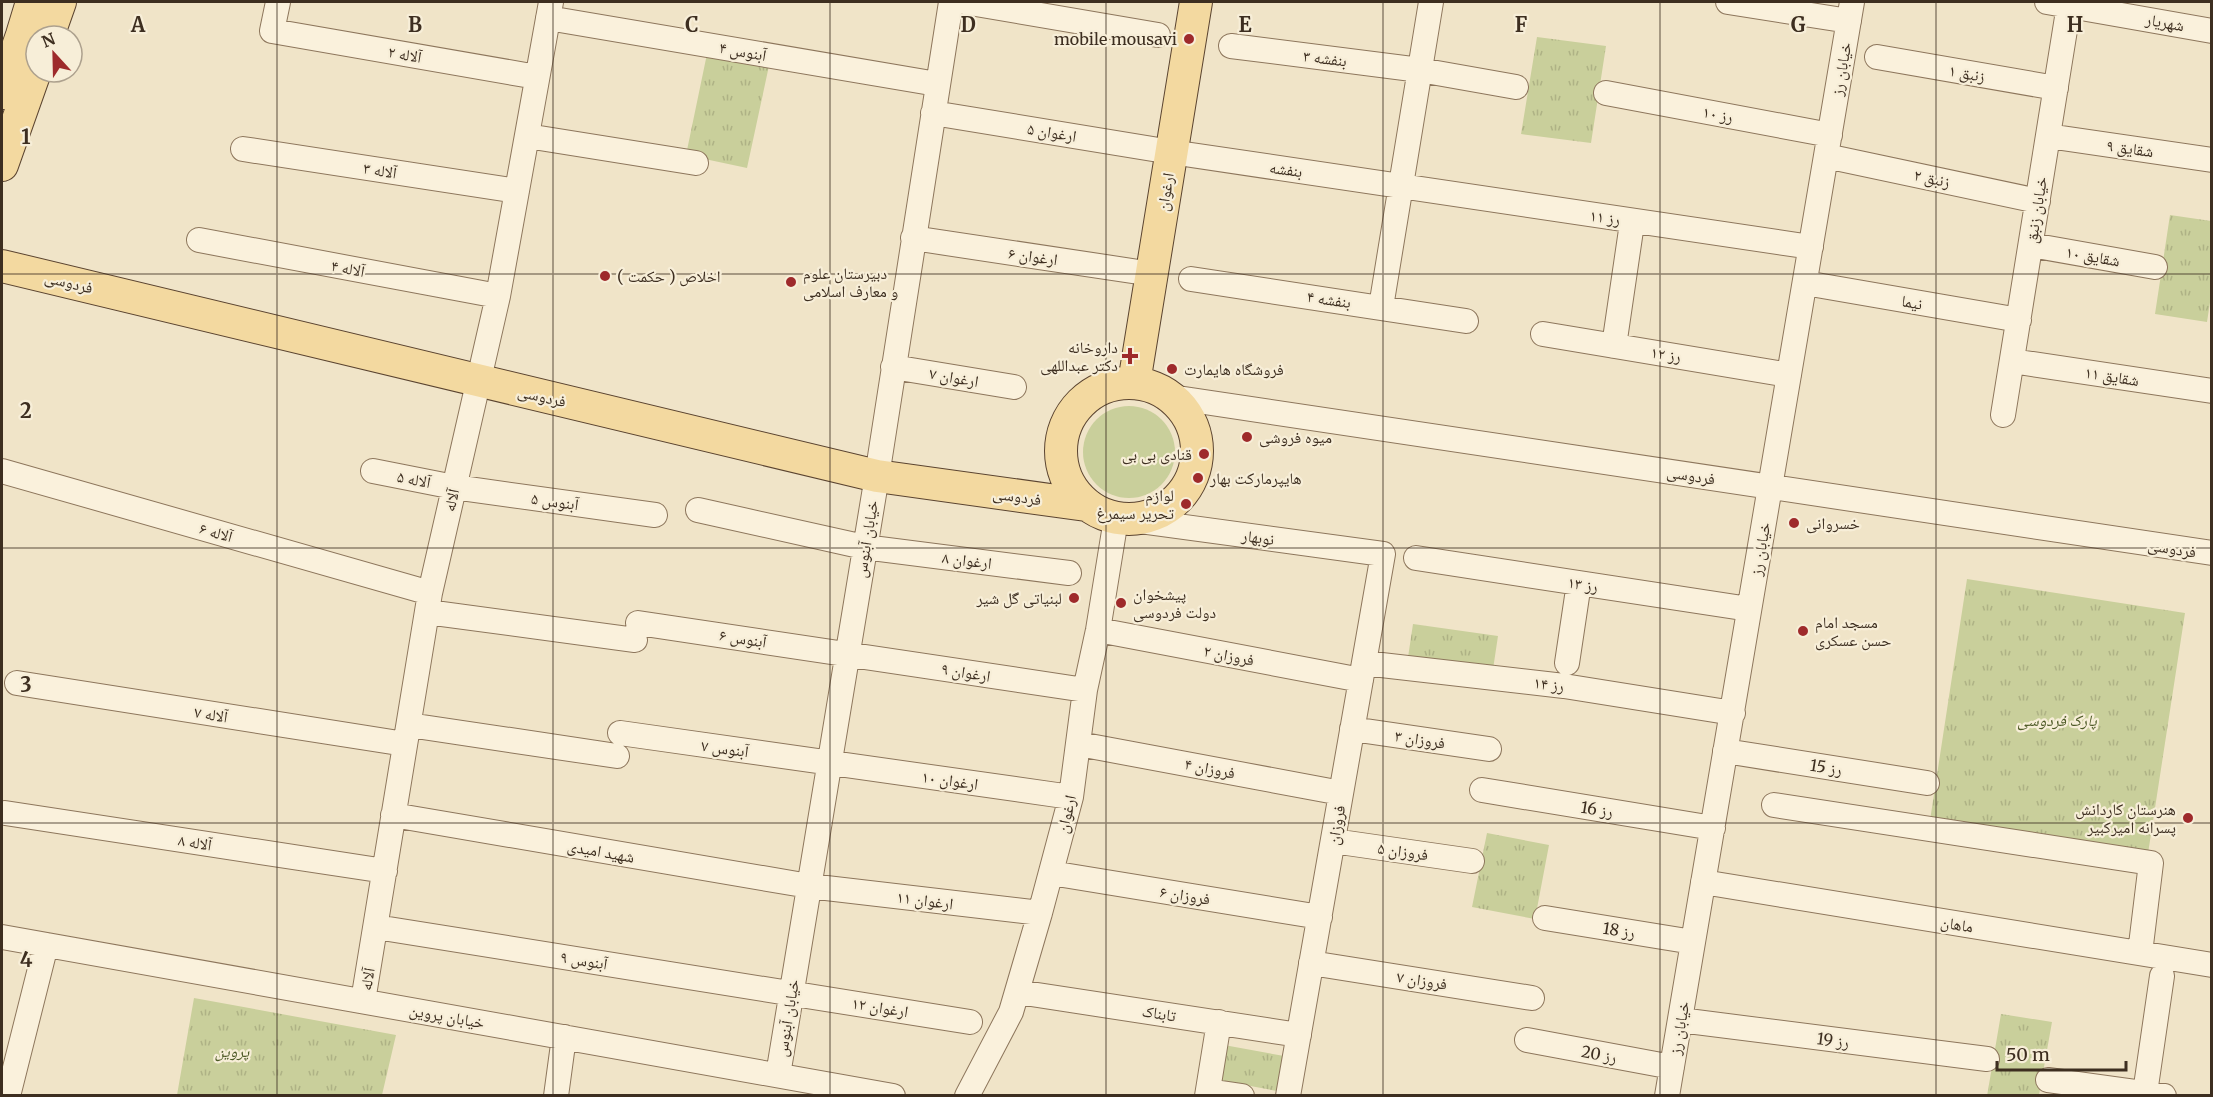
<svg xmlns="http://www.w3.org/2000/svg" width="2213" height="1097" font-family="Merriweather,'Noto Naskh Arabic',serif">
<defs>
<pattern id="park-tufts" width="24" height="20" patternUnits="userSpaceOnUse" patternTransform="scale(1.5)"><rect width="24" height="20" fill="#c9cf9b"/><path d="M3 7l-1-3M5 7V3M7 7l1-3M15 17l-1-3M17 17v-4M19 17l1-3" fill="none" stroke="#aeb285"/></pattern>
</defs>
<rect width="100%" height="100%" fill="#f0e4c8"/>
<path fill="#c9cf9b" d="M1083 452a46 46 0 1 1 92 0a46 46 0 1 1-92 0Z"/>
<path fill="url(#park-tufts)" d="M1537 37 1606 46 1591 143 1521 134Z
M708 49 770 61 747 168 686 155Z
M2170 215 2211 221V296L2207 322 2155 314Z
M1967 579 2185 613 2147 860 1929 827Z
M1413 624 1498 636 1492 676 1407 664Z
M1487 833 1549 845 1535 919 1472 907Z
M194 998 396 1035 382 1095H177Z
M2001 1014 2052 1022 2039 1095 1987 1096Z
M1224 1045 1284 1056 1277 1091 1218 1080Z"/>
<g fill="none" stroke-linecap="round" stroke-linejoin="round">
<defs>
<path id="minor" d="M278 2 272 31 537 77
M964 2 1158 35
M1728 2 1849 21
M2047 2 2212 31
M548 18 937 84
M1231 46 1420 70 1516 87
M1877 57 2056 88
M1606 93 1830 135
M933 113 1171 152 1811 247
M527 136 696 163
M2048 136 2212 160
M243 149 517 191
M1826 156 2038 201
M913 238 1152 274
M199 240 498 296
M2031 245 2155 267
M1191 279 1466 321
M1805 283 2019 320
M1381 307 1431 2
M1543 334 1789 375
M1614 346 1631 230
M2012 361 2212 391
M893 367 1014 387
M1171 397 2212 553
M2003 415 2069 5
M2 471 430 593
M373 471 454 487 655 515
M698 510 864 547 1069 573
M1133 520 1383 554 1288 1096
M1416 558 1749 609
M427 612 635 640
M638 623 1085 690
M1098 630 1361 680
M1364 663 1564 686 1733 713
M1567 663 1579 583
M17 683 405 744
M409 725 617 756
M1352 729 1489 749
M620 733 1071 797
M1079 744 1341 793
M1725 751 1927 783
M1482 790 1713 828
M1774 805 2151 863 2140 953
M5 813 385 871
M393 815 809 886 1040 913
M1333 841 1472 861
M1051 873 1320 917
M1703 882 2212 965
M1545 918 1693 942
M376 927 970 1022
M2 937 893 1096
M1311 963 1532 998
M1018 992 1299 1035
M363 1001 430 593 498 296 551 2
M1680 1020 1987 1059
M1527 1040 1672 1067
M778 1075 877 476 951 2
M2048 1080 2164 1096
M1208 1091 1242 1096
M2145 1093 2162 976
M8 1096 46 945
M556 1096 564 1037
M967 1096 1011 1012 1040 913 1071 797 1085 690 1098 630 1116 519
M1207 1096 1219 1022
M1667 1096 1852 2"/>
<path id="major" d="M48 36 60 2
M2 93 22 35 32 2
M2 165 36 69
M2 266 877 476 1086 505
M1061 451a68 68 0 1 1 136 0a68 68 0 1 1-136 0Z
M1134 383 1196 2"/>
</defs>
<use href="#minor" stroke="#8d765c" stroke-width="26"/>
<use href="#major" stroke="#5b4430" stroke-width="34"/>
<use href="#minor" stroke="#faf1dc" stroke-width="24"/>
<use href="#major" stroke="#f3d9a0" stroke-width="32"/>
</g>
<path fill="none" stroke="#3d2e20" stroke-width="1.5" stroke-opacity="0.55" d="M277 2V1096M553 2V1096M830 2V1096M1106 2V1096M1383 2V1096M1660 2V1096M1936 2V1096M2 274H2212M2 548H2212M2 823H2212"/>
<g fill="#9e2a2b" stroke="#f7eed8" stroke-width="2">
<circle cx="1189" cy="39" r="6"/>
<circle cx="605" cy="276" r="6"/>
<circle cx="791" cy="282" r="6"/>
<path d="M1127 347h6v6h6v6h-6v6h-6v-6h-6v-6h6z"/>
<circle cx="1172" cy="369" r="6"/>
<circle cx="1247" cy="437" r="6"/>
<circle cx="1204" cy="454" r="6"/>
<circle cx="1198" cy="478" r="6"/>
<circle cx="1186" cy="504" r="6"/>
<circle cx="1794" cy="523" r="6"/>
<circle cx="1074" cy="598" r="6"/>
<circle cx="1121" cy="603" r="6"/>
<circle cx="1803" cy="631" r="6"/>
<circle cx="2188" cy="818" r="6"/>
</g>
<g text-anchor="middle" stroke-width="4.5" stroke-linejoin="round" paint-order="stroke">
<g font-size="16" fill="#3d2e20" stroke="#f7eed8">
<text transform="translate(2165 22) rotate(10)" y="6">شهریار</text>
<text transform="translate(743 51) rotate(10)" y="6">آبنوس ۴</text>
<text transform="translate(405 54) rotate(10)" y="6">آلاله ۲</text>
<text transform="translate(1325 58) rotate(7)" y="6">بنفشه ۳</text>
<text transform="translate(1841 69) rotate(-80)" y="6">خیابان رز</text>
<text transform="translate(1967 73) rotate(10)" y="6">زنبق ۱</text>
<text transform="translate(1718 114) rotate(11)" y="6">رز ۱۰</text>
<text transform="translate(1052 132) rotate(9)" y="6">ارغوان ۵</text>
<text transform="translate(2130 148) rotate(8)" y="6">شقایق ۹</text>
<text transform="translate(1286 169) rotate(8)" y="6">بنفشه</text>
<text transform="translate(380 170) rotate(9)" y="6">آلاله ۳</text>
<text transform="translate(1932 178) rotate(12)" y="6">زنبق ۲</text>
<text transform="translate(1165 192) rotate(-81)" y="6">ارغوان</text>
<text transform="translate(2036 210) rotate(-81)" y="6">خیابان زنبق</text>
<text transform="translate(1605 217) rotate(8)" y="6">رز ۱۱</text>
<text transform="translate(1033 256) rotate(8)" y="6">ارغوان ۶</text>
<text transform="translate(2093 256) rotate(10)" y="6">شقایق ۱۰</text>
<text transform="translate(348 268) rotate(11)" y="6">آلاله ۴</text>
<text transform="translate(69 282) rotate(14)" y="6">فردوسی</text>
<text transform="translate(1329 299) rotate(8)" y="6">بنفشه ۴</text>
<text transform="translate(1912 302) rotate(10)" y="6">نیما</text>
<text transform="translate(1666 354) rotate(9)" y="6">رز ۱۲</text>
<text transform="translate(2112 376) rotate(9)" y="6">شقایق ۱۱</text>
<text transform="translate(954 377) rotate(10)" y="6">ارغوان ۷</text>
<text transform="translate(542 396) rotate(13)" y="6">فردوسی</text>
<text transform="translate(1691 475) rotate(9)" y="6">فردوسی</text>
<text transform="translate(414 479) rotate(11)" y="6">آلاله ۵</text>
<text transform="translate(1017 496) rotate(8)" y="6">فردوسی</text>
<text transform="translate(451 500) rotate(-77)" y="6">آلاله</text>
<text transform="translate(555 501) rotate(8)" y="6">آبنوس ۵</text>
<text transform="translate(216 532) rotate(16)" y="6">آلاله ۶</text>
<text transform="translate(1258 537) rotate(8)" y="6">نوبهار</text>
<text transform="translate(866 539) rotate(-81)" y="6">خیابان آبنوس</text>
<text transform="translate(2172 548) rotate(9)" y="6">فردوسی</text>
<text transform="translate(1760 549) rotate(-80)" y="6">خیابان رز</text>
<text transform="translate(967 560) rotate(7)" y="6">ارغوان ۸</text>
<text transform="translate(1583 584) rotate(9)" y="6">رز ۱۳</text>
<text transform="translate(743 638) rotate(9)" y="6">آبنوس ۶</text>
<text transform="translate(1229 655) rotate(11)" y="6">فروزان ۲</text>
<text transform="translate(966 672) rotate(9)" y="6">ارغوان ۹</text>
<text transform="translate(1549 684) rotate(7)" y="6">رز ۱۴</text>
<text transform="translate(211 714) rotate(9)" y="6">آلاله ۷</text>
<text transform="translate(1420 739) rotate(9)" y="6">فروزان ۳</text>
<text transform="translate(725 748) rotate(8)" y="6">آبنوس ۷</text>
<text transform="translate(1826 767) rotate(9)" y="6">رز 15</text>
<text transform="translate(1210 768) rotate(11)" y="6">فروزان ۴</text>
<text transform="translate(950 780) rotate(8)" y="6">ارغوان ۱۰</text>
<text transform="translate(1597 809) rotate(9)" y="6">رز 16</text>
<text transform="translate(1066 814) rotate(-77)" y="6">ارغوان</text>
<text transform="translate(1336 825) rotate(-80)" y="6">فروزان</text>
<text transform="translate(195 842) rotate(9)" y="6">آلاله ۸</text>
<text transform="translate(601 851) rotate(10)" y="6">شهید امیدی</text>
<text transform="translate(1403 851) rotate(8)" y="6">فروزان ۵</text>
<text transform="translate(1185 895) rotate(9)" y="6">فروزان ۶</text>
<text transform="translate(925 900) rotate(7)" y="6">ارغوان ۱۱</text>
<text transform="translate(1957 924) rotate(9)" y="6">ماهان</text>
<text transform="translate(1619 930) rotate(9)" y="6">رز 18</text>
<text transform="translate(584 960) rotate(9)" y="6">آبنوس ۹</text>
<text transform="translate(367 979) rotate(-80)" y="6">آلاله</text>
<text transform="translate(1422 980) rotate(9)" y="6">فروزان ۷</text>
<text transform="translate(880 1007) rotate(9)" y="6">ارغوان ۱۲</text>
<text transform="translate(1159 1013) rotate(9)" y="6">تابناک</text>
<text transform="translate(447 1016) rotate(10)" y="6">خیابان پروین</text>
<text transform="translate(787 1018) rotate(-81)" y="6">خیابان آبنوس</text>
<text transform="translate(1679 1028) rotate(-80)" y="6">خیابان رز</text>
<text transform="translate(1833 1040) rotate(7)" y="6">رز 19</text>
<text transform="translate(1599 1054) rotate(10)" y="6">رز 20</text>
</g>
<g font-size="16" fill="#3d2e20" stroke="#f7eed8" text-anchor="start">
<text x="1177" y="45" text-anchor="end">mobile mousavi</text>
<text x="803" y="279">دبیرستان علوم<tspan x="803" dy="18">و معارف اسلامی</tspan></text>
<text x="617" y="282">اخلاص ( حکمت )</text>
<text x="1118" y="353" text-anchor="end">داروخانه<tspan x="1118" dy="18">دکتر عبداللهی</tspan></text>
<text x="1184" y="375">فروشگاه هایمارت</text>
<text x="1259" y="443">میوه فروشی</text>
<text x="1192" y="460" text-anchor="end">قنادی بی بی</text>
<text x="1210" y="484">هایپرمارکت بهار</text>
<text x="1174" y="501" text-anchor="end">لوازم<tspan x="1174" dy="18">تحریر سیمرغ</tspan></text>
<text x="1806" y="529">خسروانی</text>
<text x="1133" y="600">پیشخوان<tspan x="1133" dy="18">دولت فردوسی</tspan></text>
<text x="1062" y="604" text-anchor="end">لبنیاتی گل شیر</text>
<text x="1815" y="628">مسجد امام<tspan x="1815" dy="18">حسن عسکری</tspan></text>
<text x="2176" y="815" text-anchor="end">هنرستان کاردانش<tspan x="2176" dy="18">پسرانه امیرکبیر</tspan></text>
</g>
<g font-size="16" font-style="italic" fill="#4d5a26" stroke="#f7eed8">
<text x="2057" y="726">پارک فردوسی</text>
<text x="232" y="1057">پروین</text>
</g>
</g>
<g font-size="20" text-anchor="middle" font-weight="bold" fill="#3d2e20" stroke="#f7eed8" stroke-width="4.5" stroke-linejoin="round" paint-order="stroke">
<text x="138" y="32">A</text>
<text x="415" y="32">B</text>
<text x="692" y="32">C</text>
<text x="968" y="32">D</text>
<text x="1245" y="32">E</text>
<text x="1521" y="32">F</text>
<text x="1798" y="32">G</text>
<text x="2075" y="32">H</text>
<text x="26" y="144">1</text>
<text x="26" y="418">2</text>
<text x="26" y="692">3</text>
<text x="26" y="967">4</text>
</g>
<rect width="2213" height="1097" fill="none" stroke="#3d2e20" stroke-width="6"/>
<g transform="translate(54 54) rotate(338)"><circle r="28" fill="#f7eed8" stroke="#ada18e" stroke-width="1.5"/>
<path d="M0-4.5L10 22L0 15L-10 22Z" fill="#9e2a2b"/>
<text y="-9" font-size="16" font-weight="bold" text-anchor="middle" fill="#3d2e20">N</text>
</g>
<path d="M1997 1061v9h129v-9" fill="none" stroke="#3d2e20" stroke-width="3"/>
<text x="2006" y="1061" font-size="18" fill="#3d2e20" stroke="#f7eed8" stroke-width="4.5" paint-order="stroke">50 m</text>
</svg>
